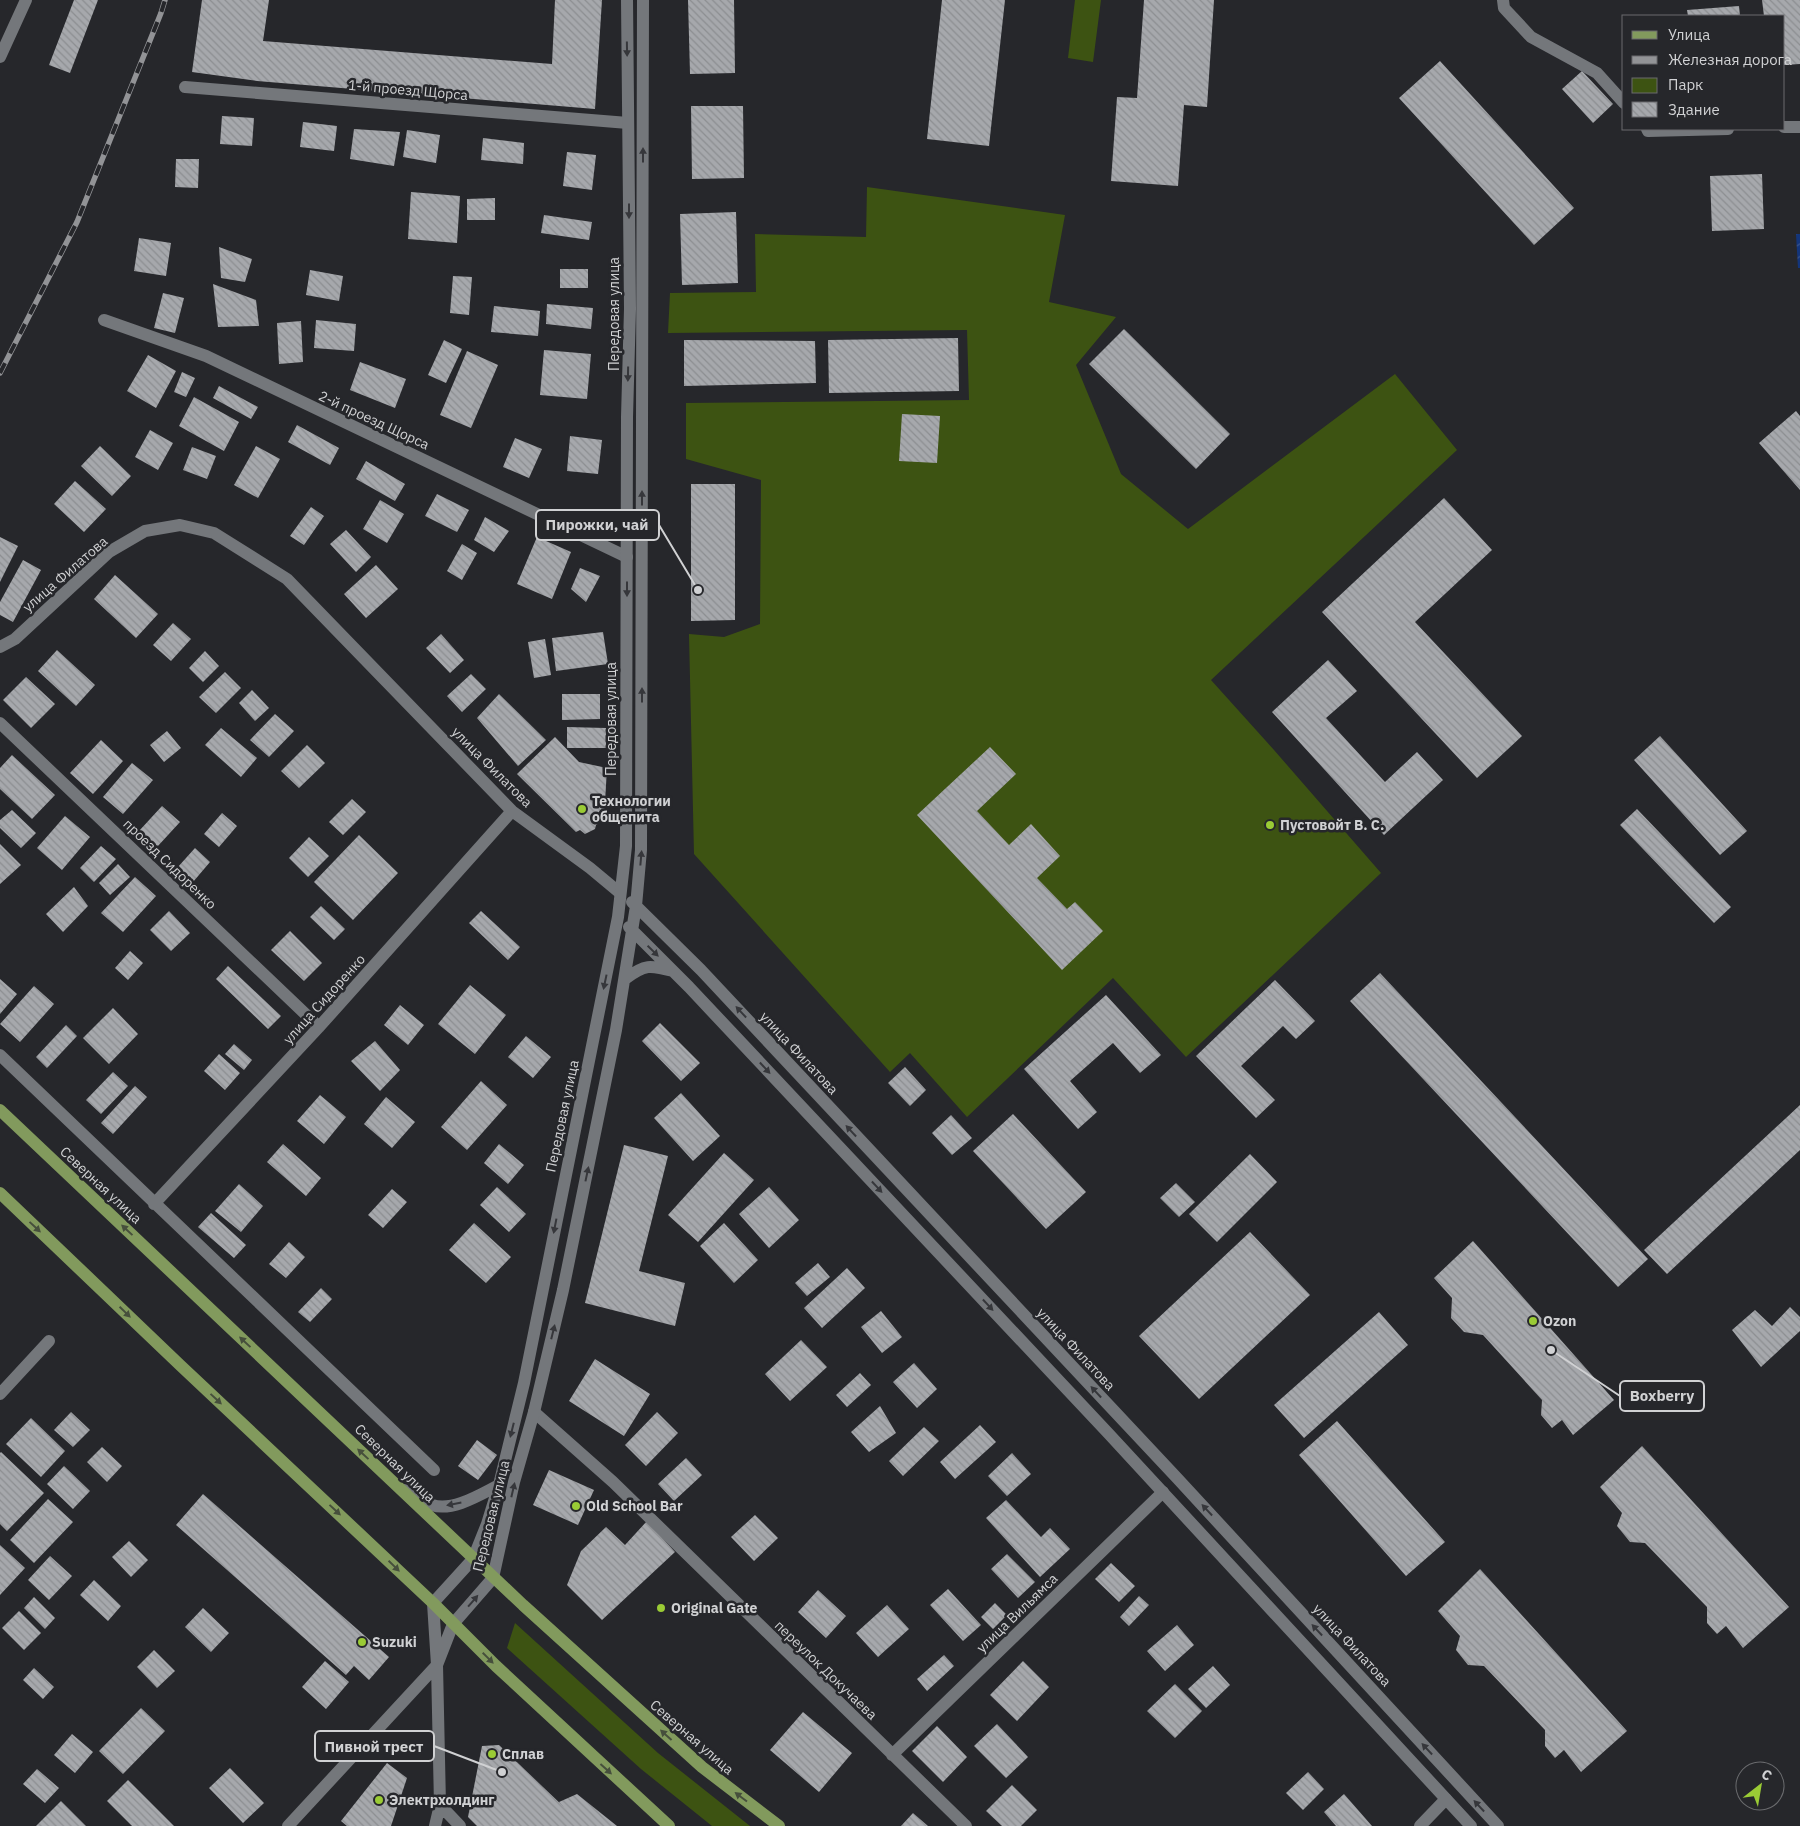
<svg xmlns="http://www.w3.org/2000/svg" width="1800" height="1826" font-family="'IBM Plex Sans',sans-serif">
<defs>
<pattern id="water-waves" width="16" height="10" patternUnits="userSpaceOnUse" patternTransform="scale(1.25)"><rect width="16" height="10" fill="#13357b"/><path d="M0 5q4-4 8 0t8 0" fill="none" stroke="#34518d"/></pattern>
<pattern id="building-back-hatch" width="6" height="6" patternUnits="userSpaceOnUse" patternTransform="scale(1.25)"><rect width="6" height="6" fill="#a6a8ac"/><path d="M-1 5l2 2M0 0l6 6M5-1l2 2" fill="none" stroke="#8c8e91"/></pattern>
</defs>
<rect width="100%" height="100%" fill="#26272b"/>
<path fill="#3d5312" d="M1075 0H1101L1093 62 1068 58Z
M867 187 1065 215 1049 302 1116 317 1076 365 1121 474 1188 529 1395 374 1457 450 1211 680 1274 750 1381 873 1186 1057 1113 978 967 1117 910 1053 890 1072 694 854 689 634 724 637 760 624 761 480 686 459V403L969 400 967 330 668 333 670 293 756 292 755 234 866 237Z
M515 1623 658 1753 750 1826H712L641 1769 507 1648Z"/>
<path fill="url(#water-waves)" d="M1796 234H1800V268H1798Z"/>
<path fill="url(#building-back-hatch)" d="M74 0H98L70 73 49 65Z
M202 0H269L263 41 552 64 555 0H602L595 109 257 81 192 72Z
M688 0H734L735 73 690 74Z
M942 0H1005L989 146 927 139Z
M1144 0H1214L1207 107 1184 105 1178 186 1111 181 1117 97 1137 98Z
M1762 0H1800V64L1784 65V16H1764Z
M1739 6 1740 16H1688L1687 10Z
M1440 61 1574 208 1534 245 1399 98Z
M1582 71 1613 104 1593 123 1562 89Z
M691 106H743L744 178 692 179Z
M222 116 254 118 252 146 220 144Z
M303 122 337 126 334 151 300 147Z
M354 129 400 132 394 166 350 159Z
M407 130 440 135 436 163 403 157Z
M483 138 524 143 523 164 481 160Z
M567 152 596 155 592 190 563 186Z
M176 159H199L198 188 175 187Z
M1762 174 1764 229 1712 231 1710 176Z
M411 192 460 196 457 243 408 239Z
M495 198V220H467V199Z
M736 212 738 283 682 285 680 214Z
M544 215 592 222 589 240 541 233Z
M139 238 171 243 166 276 134 271Z
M219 247 252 259 245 282 221 278Z
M560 269H588V288H560Z
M310 270 343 276 339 301 306 295Z
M453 276 472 277 469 315 450 313Z
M213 284 256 300 259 326 218 327Z
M163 293 184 298 175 333 154 328Z
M547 304 593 308 591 329 546 324Z
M494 306 540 311 538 336 491 332Z
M316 320 356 324 354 351 314 348Z
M301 321 303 362 279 364 277 323Z
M1124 329 1230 434 1196 469 1089 364Z
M958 338 959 391 829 393 828 340Z
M444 340 462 349 446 383 428 375Z
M684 340 815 341 816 383 684 386Z
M544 350 591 354 587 399 540 395Z
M467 351 498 365 471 428 440 415Z
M148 355 176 371 156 408 127 391Z
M360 362 406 379 395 408 350 390Z
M182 372 195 378 186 397 174 392Z
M219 386 258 407 251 419 213 398Z
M194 397 239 422 224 451 179 426Z
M1796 411 1800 416V490L1759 443Z
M902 414 940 416 937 463 899 461Z
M297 425 339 448 330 465 288 442Z
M150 430 173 443 158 470 135 457Z
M570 436 602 440 598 474 567 471Z
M515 438 542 449 529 478 503 467Z
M100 446 131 476 112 496 81 466Z
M256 446 280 459 258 498 234 485Z
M192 447 216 456 207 479 183 470Z
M366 461 405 484 395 501 356 479Z
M75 481 106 509 84 532 54 504Z
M691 484H735V620L691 621Z
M437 494 469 510 457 532 425 516Z
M1444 498 1492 550 1415 622 1522 736 1477 778 1322 612Z
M380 500 404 514 387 543 363 529Z
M311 507 324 516 304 545 290 536Z
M485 517 509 531 494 552 474 540Z
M346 530 371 557 356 572 330 544Z
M0 537 18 546 0 582Z
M537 537 571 552 552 599 517 584Z
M462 544 477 553 462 580 447 571Z
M23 560 41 570 13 622 0 615V602Z
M376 565 398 589 366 618 344 594Z
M580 568 600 576 586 602 571 589Z
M115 575 158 614 136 638 94 599Z
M173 623 191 639 171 661 153 645Z
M603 632 608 664 556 671 552 638Z
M441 634 464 660 450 673 426 648Z
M545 639 551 675 534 678 528 642Z
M57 650 95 685 76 706 38 671Z
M205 651 219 666 203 682 189 668Z
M1328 660 1357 691 1326 718 1385 782 1417 752 1443 780 1384 835 1272 712Z
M225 672 241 688 216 713 199 697Z
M471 674 486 689 462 712 447 696Z
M26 677 55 704 31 728 3 700Z
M252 690 269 708 255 721 239 703Z
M499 694 546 740 518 766 477 718Z
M562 694H600V719L562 720Z
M275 714 294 731 269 757 250 740Z
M567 727 606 728V748H567Z
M221 728 257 758 241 777 205 745Z
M167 731 181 748 164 762 150 745Z
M1660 736 1747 831 1720 855 1634 760Z
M555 737 579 762 607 768 604 820 596 825 595 829 585 834 580 830 576 832 517 774Z
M101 740 123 761 93 794 70 773Z
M307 745 325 763 299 788 281 771Z
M990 747 1016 774 977 811 1009 845 1031 824 1060 856 1037 878 1067 909 1075 902 1103 931 1062 970 917 815Z
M12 755 55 795 32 819 0 789V768Z
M132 763 153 780 123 814 103 797Z
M352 799 366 812 343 835 329 822Z
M162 806 180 822 157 847 139 831Z
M1637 809 1731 907 1714 923 1620 825Z
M12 810 36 833 21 848 0 828V820Z
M222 813 237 826 219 847 204 834Z
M65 816 90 837 62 870 37 848Z
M359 835 398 873 353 920 314 882Z
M309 837 329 856 308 877 289 858Z
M0 844 21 865 0 884Z
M101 846 116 859 94 882 80 868Z
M195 848 210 862 193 882 177 868Z
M118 864 130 877 110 895 99 883Z
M135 877 156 896 123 932 101 913Z
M74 887 88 906 63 932 46 914Z
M321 906 345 929 334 940 310 917Z
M169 911 190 933 171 951 150 930Z
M481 911 520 947 508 960 469 923Z
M290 931 322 963 304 981 271 950Z
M130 951 143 963 128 980 115 968Z
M228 966 281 1016 268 1029 216 979Z
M1380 973 1648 1259 1618 1287 1350 1001Z
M0 979 17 994 0 1014Z
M1275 980 1315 1021 1296 1039 1283 1026 1241 1066 1275 1100 1256 1118 1196 1056Z
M470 985 506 1015 475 1054 438 1024Z
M34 986 54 1004 20 1042 0 1024Z
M1106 995 1161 1055 1140 1073 1113 1043 1070 1081 1097 1112 1078 1129 1024 1069Z
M400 1005 424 1025 408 1045 384 1025Z
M113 1008 138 1034 109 1064 83 1038Z
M660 1023 700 1063 681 1081 642 1041Z
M66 1025 77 1036 47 1068 36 1057Z
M526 1036 551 1057 533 1078 508 1057Z
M375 1041 400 1070 380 1091 351 1061Z
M234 1044 252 1060 244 1070 225 1054Z
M219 1054 240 1073 225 1090 204 1071Z
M905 1067 926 1090 910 1106 888 1083Z
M113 1072 128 1086 101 1114 86 1100Z
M481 1081 507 1105 467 1150 441 1127Z
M135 1086 147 1097 113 1134 101 1123Z
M681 1093 720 1136 693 1161 654 1118Z
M320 1095 346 1117 324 1144 297 1121Z
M386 1097 415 1122 392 1148 364 1124Z
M1800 1105V1150L1667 1274 1644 1250Z
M1013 1114 1086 1192 1046 1229 973 1151Z
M951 1115 972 1138 952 1155 932 1133Z
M283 1144 321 1178 306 1196 267 1162Z
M499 1144 524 1165 508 1184 484 1163Z
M624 1145 668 1156 639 1271 685 1283 675 1326 585 1303Z
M724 1153 754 1180 698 1242 668 1215Z
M1250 1154 1277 1182 1217 1242 1189 1214Z
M1176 1183 1195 1202 1179 1217 1160 1198Z
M239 1184 263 1206 241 1232 215 1211Z
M497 1187 526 1214 509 1232 480 1205Z
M769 1187 799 1220 769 1248 739 1214Z
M392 1189 407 1202 383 1228 368 1215Z
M211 1213 246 1245 234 1258 198 1227Z
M474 1223 511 1257 486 1283 449 1250Z
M724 1223 758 1260 734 1283 700 1246Z
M1250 1232 1310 1295 1199 1399 1139 1336Z
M1473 1241 1614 1400 1573 1435 1562 1420 1552 1428 1541 1415 1542 1400 1483 1335 1464 1332 1451 1318 1452 1298 1434 1278Z
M289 1242 305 1257 286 1278 269 1264Z
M818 1263 830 1277 807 1296 795 1283Z
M847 1268 865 1288 822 1328 804 1308Z
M321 1288 332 1299 310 1322 298 1312Z
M1790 1307 1800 1317V1331L1761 1367 1732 1330 1755 1310 1772 1326Z
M881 1311 902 1337 882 1353 861 1327Z
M1379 1312 1408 1345 1304 1438 1274 1405Z
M801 1340 827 1367 790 1401 765 1374Z
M595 1359 650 1394 624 1436 569 1401Z
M914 1363 937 1389 917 1408 893 1382Z
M860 1373 871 1385 847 1407 836 1395Z
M880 1406 896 1433 869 1452 851 1432Z
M71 1412 90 1430 73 1447 54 1430Z
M657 1412 678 1433 646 1466 625 1445Z
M31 1418 65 1451 41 1477 6 1444Z
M1337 1421 1445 1542 1406 1576 1299 1455Z
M980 1425 996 1442 955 1479 940 1462Z
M924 1427 939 1441 903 1476 889 1461Z
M477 1440 497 1455 478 1480 458 1466Z
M1642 1446 1789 1607 1743 1648 1726 1626 1717 1634 1707 1623V1607L1645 1543 1630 1542 1617 1526 1622 1513 1600 1487Z
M102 1447 122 1466 107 1482 87 1462Z
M1 1452 44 1493 7 1531 0 1524V1453Z
M1012 1453 1031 1474 1007 1496 988 1476Z
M686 1458 702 1475 674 1501 658 1484Z
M64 1466 90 1491 73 1509 47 1484Z
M549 1470 594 1490 578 1525 533 1505Z
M203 1494 389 1657 369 1680 354 1666 346 1675 176 1525Z
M48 1499 73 1522 34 1563 10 1540Z
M1006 1500 1041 1537 1050 1528 1070 1549 1040 1577 986 1518Z
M755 1515 778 1538 754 1561 731 1537Z
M647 1521 675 1552 602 1620 567 1585 581 1551 606 1527 625 1545Z
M129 1541 148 1560 131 1577 112 1557Z
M0 1545 25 1568 0 1595Z
M1007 1554 1035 1582 1018 1598 991 1569Z
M50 1556 72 1576 49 1600 28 1580Z
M1111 1563 1135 1586 1119 1602 1095 1579Z
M1480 1569 1627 1731 1581 1772 1564 1750 1555 1758 1545 1746V1730L1484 1666 1468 1665 1456 1650 1460 1636 1438 1611Z
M94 1580 121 1606 108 1621 80 1595Z
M948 1589 981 1625 963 1641 930 1605Z
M818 1590 846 1616 826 1638 798 1612Z
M1139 1596 1149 1605 1129 1626 1120 1617Z
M34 1597 55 1618 45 1629 24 1608Z
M995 1603 1007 1615 993 1629 981 1617Z
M887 1605 909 1629 878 1657 856 1633Z
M203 1608 229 1633 211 1652 185 1627Z
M19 1611 41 1633 24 1650 2 1628Z
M1177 1625 1194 1645 1165 1671 1147 1651Z
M154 1650 175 1671 157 1688 137 1667Z
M944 1655 954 1666 927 1691 917 1679Z
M325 1661 349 1682 326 1709 302 1687Z
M1023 1661 1049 1687 1017 1721 990 1695Z
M1213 1666 1230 1685 1206 1708 1188 1689Z
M34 1668 54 1687 43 1699 23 1680Z
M1175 1684 1202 1711 1175 1738 1147 1711Z
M141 1708 165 1731 123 1774 99 1751Z
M803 1712 852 1753 819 1792 770 1750Z
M997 1724 1028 1757 1006 1778 974 1746Z
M937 1726 967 1757 943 1782 912 1751Z
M72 1734 93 1752 75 1773 54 1755Z
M499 1745 565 1808 559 1802 577 1794 617 1826H477L468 1817 482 1746Z
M387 1763 407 1778 391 1826H347L341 1821Z
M230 1768 264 1803 243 1823 209 1788Z
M37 1769 59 1788 45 1803 23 1784Z
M1308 1772 1324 1789 1303 1810 1286 1793Z
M128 1780 174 1826H132L107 1801Z
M1012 1785 1037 1810 1021 1826H1002L986 1811Z
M1344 1794 1372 1826H1336L1324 1812Z
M61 1801 86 1826H36Z
M913 1813 928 1826H901Z"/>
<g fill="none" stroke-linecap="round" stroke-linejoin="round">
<path stroke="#74777b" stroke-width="12" d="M1503 0 1504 8 1531 37 1597 73 1624 103
M0 57 26 0
M185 87 628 123
M1784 127H1800
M1647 129 1648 131 1728 129
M104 320 206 356 627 557
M0 647 15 639 109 552 145 531 180 525 214 533 287 579 512 811 590 868 620 893
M0 723 319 1027
M0 1055 434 1470
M154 1204 319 1027 512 811
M0 1394 49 1341
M534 1412 613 1482 966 1826
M433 1603 437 1665 440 1805 435 1826
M892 1755 1163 1492
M440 1805 460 1826
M288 1826 437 1665 453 1624
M1420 1826 1446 1799"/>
<path stroke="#74777b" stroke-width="12" d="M632 902 701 970 1177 1478 1498 1826
M629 927 689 987 1108 1433 1471 1826
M625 979C645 964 650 965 673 971
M404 1490C413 1495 423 1502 432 1505 453 1512 481 1494 499 1485
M433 1603 473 1559 487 1524 499 1485 524 1383 618 917 626 846 627 417 630 309 627 0
M453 1624 493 1578 514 1482 534 1412 563 1290 616 1030 636 906 641 850 643 0"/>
<path stroke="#829a5d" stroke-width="12" d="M0 1110 523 1605 702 1767 779 1826
M0 1193 181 1366 433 1603 496 1666 669 1826"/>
<defs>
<path id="rail" d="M0 373 77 222 161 13 165 0"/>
</defs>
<use href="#rail" stroke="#929396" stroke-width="5.5"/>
<use href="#rail" stroke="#26272b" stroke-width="4" stroke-dasharray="11" stroke-linecap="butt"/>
</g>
<defs><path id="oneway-solid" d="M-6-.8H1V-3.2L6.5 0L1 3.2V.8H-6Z" transform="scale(1.25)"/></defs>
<g fill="#36373b">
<use href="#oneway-solid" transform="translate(627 49) rotate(89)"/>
<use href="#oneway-solid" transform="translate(643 155) rotate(-90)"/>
<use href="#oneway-solid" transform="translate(629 211) rotate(90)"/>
<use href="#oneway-solid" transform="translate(628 374) rotate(91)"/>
<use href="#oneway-solid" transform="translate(642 498) rotate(-90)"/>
<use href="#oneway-solid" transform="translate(627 589) rotate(90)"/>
<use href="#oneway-solid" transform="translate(642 695) rotate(-90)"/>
<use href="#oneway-solid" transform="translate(641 858) rotate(-85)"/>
<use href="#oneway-solid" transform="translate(653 951) rotate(44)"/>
<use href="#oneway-solid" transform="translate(605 982) rotate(102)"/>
<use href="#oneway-solid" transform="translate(741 1012) rotate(-133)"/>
<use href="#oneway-solid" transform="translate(765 1068) rotate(47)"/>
<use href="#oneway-solid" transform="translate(851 1131) rotate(-133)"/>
<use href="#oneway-solid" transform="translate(587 1174) rotate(-78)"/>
<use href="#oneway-solid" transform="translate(877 1187) rotate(47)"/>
<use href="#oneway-solid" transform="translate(555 1226) rotate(101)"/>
<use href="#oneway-solid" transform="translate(988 1305) rotate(47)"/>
<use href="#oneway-solid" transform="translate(553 1332) rotate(-76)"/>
<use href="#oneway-solid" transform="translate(1096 1392) rotate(-133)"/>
<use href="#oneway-solid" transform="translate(512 1430) rotate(104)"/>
<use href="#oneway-solid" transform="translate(513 1490) rotate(-77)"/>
<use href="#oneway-solid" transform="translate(454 1504) rotate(169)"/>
<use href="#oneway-solid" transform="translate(1207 1510) rotate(-133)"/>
<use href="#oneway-solid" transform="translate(473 1601) rotate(-49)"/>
<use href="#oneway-solid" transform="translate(1317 1630) rotate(-133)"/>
<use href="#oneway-solid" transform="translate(1427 1749) rotate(-133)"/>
<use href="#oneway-solid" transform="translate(1479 1806) rotate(-133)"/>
</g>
<g fill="#464f3c">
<use href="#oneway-solid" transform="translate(35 1227) rotate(43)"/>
<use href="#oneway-solid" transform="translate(127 1230) rotate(-137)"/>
<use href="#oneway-solid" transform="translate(125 1312) rotate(44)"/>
<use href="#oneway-solid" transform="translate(245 1342) rotate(-137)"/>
<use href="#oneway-solid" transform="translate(216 1399) rotate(43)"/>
<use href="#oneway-solid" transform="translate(363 1454) rotate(-137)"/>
<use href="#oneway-solid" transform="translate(335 1510) rotate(43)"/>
<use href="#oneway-solid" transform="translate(394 1566) rotate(44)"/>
<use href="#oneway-solid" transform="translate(488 1658) rotate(45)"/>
<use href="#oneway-solid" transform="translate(666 1735) rotate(-138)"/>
<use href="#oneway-solid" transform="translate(606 1769) rotate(42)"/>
<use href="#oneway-solid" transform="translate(741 1797) rotate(-143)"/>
</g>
<g fill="#9acb35" stroke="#26272b" stroke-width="2">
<circle cx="582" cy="809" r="5"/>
<circle cx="1270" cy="825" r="5"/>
<circle cx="1533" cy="1321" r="5"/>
<circle cx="576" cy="1506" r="5"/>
<circle cx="661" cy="1608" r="5"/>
<circle cx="362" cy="1642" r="5"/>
<circle cx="492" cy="1754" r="5"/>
<circle cx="379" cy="1800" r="5"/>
</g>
<g text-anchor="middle" stroke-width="5" stroke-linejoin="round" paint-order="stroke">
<g font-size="14" fill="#d0d1d3" stroke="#26272b">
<text transform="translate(408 90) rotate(5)" y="5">1-й проезд Щорса</text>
<text transform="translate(614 314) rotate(-90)" y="5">Передовая улица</text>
<text transform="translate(374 420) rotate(25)" y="5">2-й проезд Щорса</text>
<text transform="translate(65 574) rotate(-41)" y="5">улица Филатова</text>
<text transform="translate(611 719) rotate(-90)" y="5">Передовая улица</text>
<text transform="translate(492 767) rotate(45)" y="5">улица Филатова</text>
<text transform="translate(170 864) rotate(44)" y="5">проезд Сидоренко</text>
<text transform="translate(324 999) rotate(-48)" y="5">улица Сидоренко</text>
<text transform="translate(799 1053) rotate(47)" y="5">улица Филатова</text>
<text transform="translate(562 1116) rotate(-78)" y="5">Передовая улица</text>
<text transform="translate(101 1185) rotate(43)" y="5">Северная улица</text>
<text transform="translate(1076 1349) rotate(47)" y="5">улица Филатова</text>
<text transform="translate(395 1463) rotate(44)" y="5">Северная улица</text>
<text transform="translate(491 1516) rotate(-76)" y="5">Передовая улица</text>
<text transform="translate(1017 1613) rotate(-44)" y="5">улица Вильямса</text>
<text transform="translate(1352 1645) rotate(47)" y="5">улица Филатова</text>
<text transform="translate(826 1670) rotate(44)" y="5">переулок Докучаева</text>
<text transform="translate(692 1737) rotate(41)" y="5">Северная улица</text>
</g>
<g font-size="14" font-weight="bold" fill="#d0d1d3" stroke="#26272b" text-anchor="start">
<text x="592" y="806">Технологии<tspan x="592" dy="16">общепита</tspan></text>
<text x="1280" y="830">Пустовойт В. С.</text>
<text x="1543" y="1326">Ozon</text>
<text x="586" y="1511">Old School Bar</text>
<text x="671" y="1613">Original Gate</text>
<text x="372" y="1647">Suzuki</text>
<text x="502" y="1759">Сплав</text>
<text x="389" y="1805">Электрхолдинг</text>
</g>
</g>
<path fill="none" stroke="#d0d1d3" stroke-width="2" d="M698 590L659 525M1551 1350L1620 1396M502 1772L434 1746"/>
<g fill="#d0d1d3" stroke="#26272b" stroke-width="2">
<circle cx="698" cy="590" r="5"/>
<circle cx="1551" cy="1350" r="5"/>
<circle cx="502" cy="1772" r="5"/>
</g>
<g fill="#26272b" stroke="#d0d1d3" stroke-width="2">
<rect x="536" y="510" width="123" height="30" rx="5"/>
<rect x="1620" y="1381" width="84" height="30" rx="5"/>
<rect x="315" y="1731" width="119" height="30" rx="5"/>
</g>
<g font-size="15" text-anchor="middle" font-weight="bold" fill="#d0d1d3">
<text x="597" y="530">Пирожки, чай</text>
<text x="1662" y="1401">Boxberry</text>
<text x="374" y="1752">Пивной трест</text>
</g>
<rect x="1622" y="15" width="162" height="115" fill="#26272b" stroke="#6a6b6e"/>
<rect x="1632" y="31" width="25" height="8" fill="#829a5d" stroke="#6a6b6e"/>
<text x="1668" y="40" font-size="15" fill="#d0d1d3">Улица</text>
<rect x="1632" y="56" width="25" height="8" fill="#929396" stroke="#6a6b6e"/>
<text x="1668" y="65" font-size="15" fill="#d0d1d3">Железная дорога</text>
<rect x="1632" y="78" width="25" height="15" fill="#3d5312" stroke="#6a6b6e"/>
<text x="1668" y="90" font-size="15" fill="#d0d1d3">Парк</text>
<rect x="1632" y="102" width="25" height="15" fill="url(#building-back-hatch)" stroke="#6a6b6e"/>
<text x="1668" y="115" font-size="15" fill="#d0d1d3">Здание</text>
<g transform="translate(1760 1786) rotate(31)"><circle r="24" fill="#26272b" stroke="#6a6b6e"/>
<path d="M0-4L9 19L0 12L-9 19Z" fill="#9acb35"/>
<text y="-8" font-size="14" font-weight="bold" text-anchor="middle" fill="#d0d1d3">С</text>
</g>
</svg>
